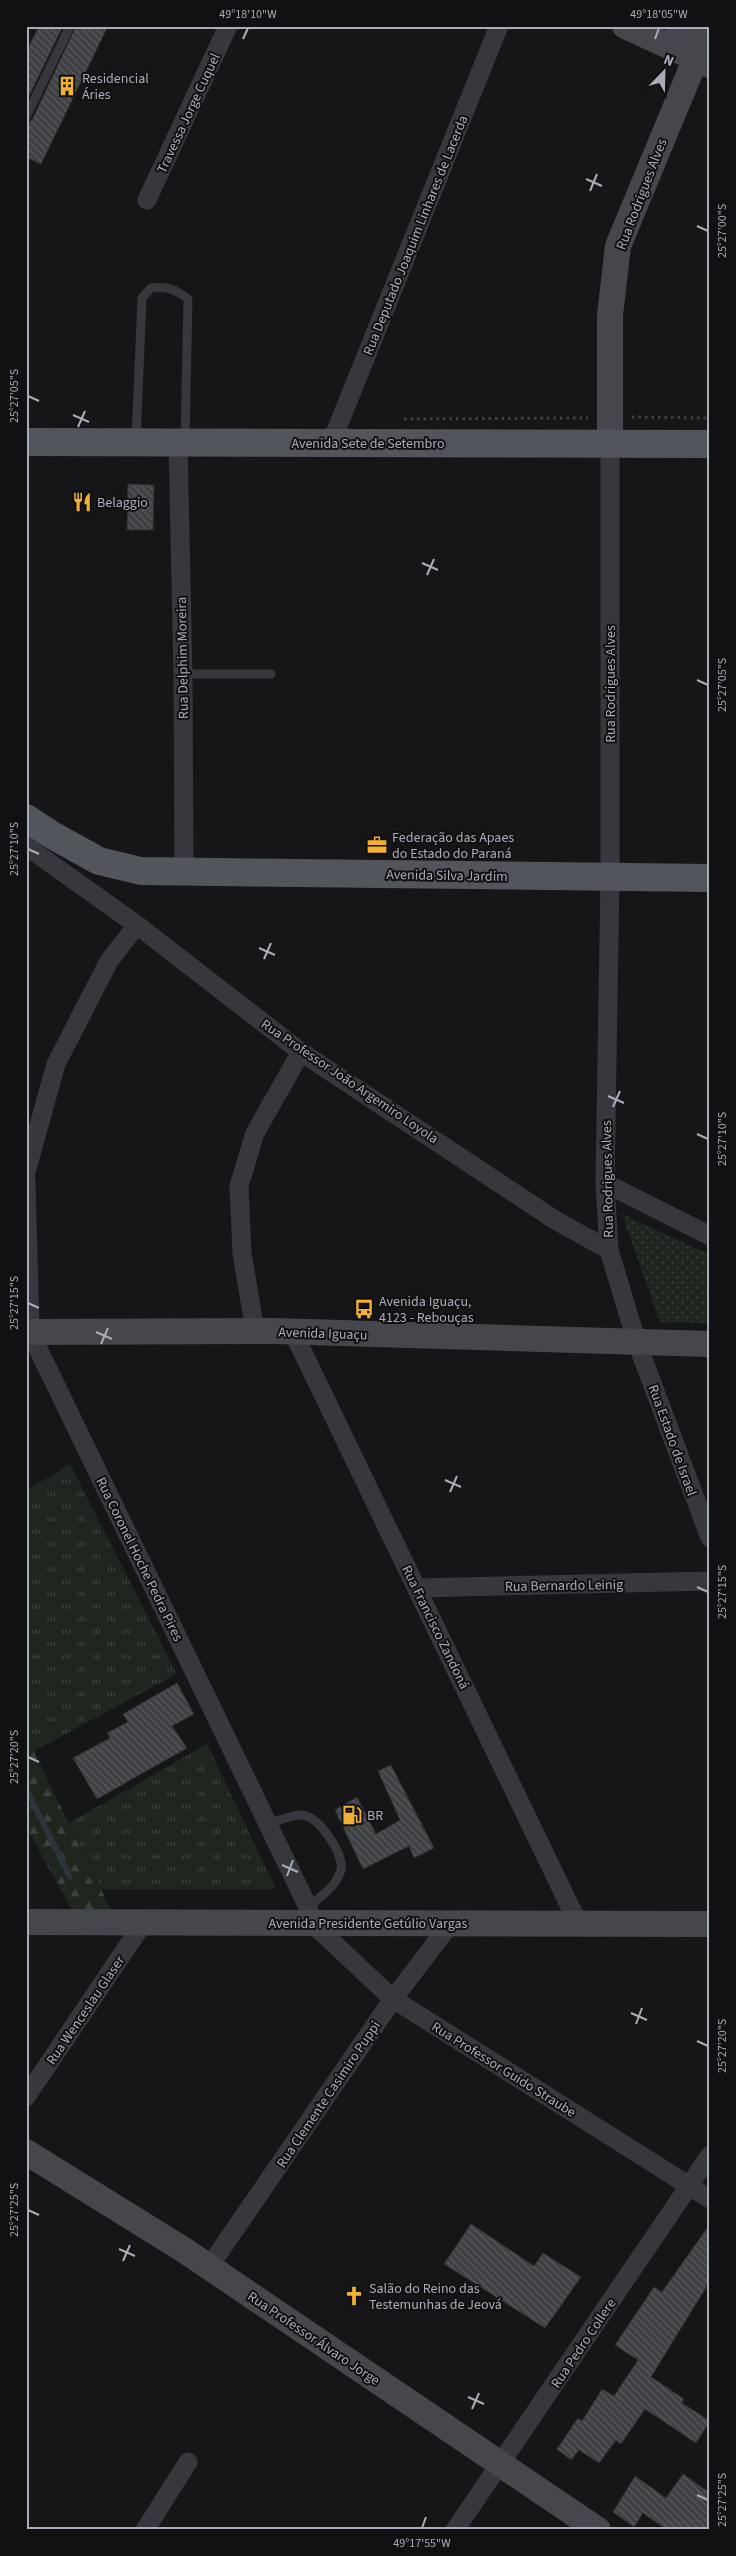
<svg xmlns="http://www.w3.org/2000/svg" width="736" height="2556" font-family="'Source Sans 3',sans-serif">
<defs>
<pattern id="grass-tufts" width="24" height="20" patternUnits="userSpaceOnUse" patternTransform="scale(1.25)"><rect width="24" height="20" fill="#1e261f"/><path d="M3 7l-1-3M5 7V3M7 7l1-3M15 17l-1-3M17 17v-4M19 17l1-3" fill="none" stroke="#3c433d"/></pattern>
<pattern id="forest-firs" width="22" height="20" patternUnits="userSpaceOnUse" patternTransform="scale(1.25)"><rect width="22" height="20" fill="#1e261f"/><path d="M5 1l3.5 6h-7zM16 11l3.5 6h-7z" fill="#3c433d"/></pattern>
<pattern id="park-dots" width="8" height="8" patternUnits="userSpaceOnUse" patternTransform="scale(1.25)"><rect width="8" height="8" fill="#1e261f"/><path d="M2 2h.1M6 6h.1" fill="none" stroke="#3c433d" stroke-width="1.8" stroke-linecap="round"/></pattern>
<pattern id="building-back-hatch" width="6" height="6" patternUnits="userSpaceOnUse" patternTransform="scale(1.25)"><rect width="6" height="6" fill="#404145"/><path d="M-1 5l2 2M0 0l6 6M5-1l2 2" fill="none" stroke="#595a5e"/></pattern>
</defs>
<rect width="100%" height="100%" fill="#161618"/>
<path fill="url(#grass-tufts)" d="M70 1464 177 1674 34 1751 26 1735V1491Z
M207 1744 276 1889H101L69 1823Z"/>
<path fill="url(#forest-firs)" d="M26 1735 113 1914 75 1915 26 1827Z"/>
<path fill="url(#park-dots)" d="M622 1214 710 1255V1323L660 1322Z"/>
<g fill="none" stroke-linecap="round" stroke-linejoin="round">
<path stroke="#2c353c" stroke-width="5.5" d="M26 1789 70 1877"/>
</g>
<path fill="url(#building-back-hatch)" stroke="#303034" d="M39 26H63L26 102V52Z
M76 26H108L41 164 26 157V123L32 120Z
M128 484 154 485 153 530H127Z
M177 1683 194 1714 172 1726 187 1748 97 1799 73 1758 110 1738 107 1733 128 1722 123 1714Z
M391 1765 434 1848 414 1858 409 1846 363 1869 335 1810 357 1797 376 1834 400 1820 378 1771Z
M471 2224 534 2266 543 2253 581 2277 545 2328 444 2264Z
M710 2224V2281L651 2377 684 2399 682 2403 710 2421 696 2443 645 2409 621 2444 616 2440 599 2463 579 2450 571 2460 557 2449 578 2418 582 2421 602 2389 614 2396 638 2360 615 2345 654 2287 662 2292Z
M683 2474 710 2493V2530H667L643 2513 634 2527 613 2512 635 2476 666 2498Z"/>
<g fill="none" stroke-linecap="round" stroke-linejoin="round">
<path stroke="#3d3f44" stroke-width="3" stroke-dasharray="2.5 4" stroke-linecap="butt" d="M632 417 710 418
M404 419 588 418"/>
<path stroke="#37383d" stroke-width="9" d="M26 117 70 26
M136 440 142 298 151 288C167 286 175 289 188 299L185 440
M183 674H271
M268 1824C279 1821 290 1815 301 1815 318 1814 345 1855 341 1870 336 1887 321 1896 308 1907"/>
<path stroke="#37383d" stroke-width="19" d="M147 200 228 26
M178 443 183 674 184 872
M331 443 499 26
M610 444V877L605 1183 609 1250 637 1343 710 1538
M26 846 137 925 301 1052 555 1220 609 1250
M26 1172 56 1064 109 961 137 925
M26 1180 30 1332 308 1907 312 1923 393 1999 710 2199
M605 1183 710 1236
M255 1331 242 1253 239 1186 255 1133 301 1052
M293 1332 578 1923
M418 1588 710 1581
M26 2097 144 1922
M209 2267 393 1999 451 1923
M145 2530 188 2462
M455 2530 710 2155"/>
<path stroke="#45474d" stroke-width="26" d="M625 26 710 65
M678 26 710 40
M610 444V315L618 246 696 58 707 39
M26 1332 274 1331 710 1344
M26 1922 710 1924
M26 2152 184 2250 598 2530"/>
<path stroke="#53555c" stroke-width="28" d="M26 442 710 444
M26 818 52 835 99 861 141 871 710 878"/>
</g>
<path fill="none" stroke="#a8adb8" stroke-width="2" d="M243 39 248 28M655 39 659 28M586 179 602 186M590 191 597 174M697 226 708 231M28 396 39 401M73 415 89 422M78 427 85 411M422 563 438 570M427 575 434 559M697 680 708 685M28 849 39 854M259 948 275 955M264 959 271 943M608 1096 624 1103M613 1107 620 1091M697 1134 708 1139M28 1303 39 1308M96 1332 112 1339M101 1344 108 1328M445 1480 461 1487M450 1492 457 1476M697 1587 708 1592M28 1757 39 1762M282 1865 298 1872M287 1876 293 1860M631 2013 647 2020M636 2024 642 2008M697 2041 708 2046M28 2210 39 2215M119 2249 135 2256M123 2261 130 2245M468 2397 484 2404M472 2409 479 2393M697 2495 708 2500M422 2528 426 2517"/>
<defs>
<symbol id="building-bare" viewBox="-9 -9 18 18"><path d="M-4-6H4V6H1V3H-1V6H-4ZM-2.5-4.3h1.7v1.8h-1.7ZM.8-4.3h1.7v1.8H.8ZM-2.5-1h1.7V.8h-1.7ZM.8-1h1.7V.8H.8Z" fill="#f2b134" stroke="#111113" stroke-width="2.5" paint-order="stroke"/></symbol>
<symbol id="restaurant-bare" viewBox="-9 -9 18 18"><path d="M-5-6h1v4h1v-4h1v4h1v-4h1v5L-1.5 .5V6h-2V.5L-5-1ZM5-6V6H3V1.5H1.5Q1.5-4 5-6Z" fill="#f2b134" stroke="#111113" stroke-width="2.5" paint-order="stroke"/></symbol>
<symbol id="office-bare" viewBox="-9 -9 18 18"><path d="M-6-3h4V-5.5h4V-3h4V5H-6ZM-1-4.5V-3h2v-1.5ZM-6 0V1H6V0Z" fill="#f2b134" stroke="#111113" stroke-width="2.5" paint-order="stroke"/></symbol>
<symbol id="bus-bare" viewBox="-9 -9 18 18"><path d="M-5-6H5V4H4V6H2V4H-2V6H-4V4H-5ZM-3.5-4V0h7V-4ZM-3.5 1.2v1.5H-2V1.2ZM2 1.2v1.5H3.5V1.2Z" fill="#f2b134" stroke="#111113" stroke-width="2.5" paint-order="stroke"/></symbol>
<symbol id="fuel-bare" viewBox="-9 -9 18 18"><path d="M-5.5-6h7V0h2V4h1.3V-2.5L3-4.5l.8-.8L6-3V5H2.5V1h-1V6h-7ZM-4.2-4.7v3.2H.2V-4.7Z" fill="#f2b134" stroke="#111113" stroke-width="2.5" paint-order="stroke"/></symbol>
<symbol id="church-bare" viewBox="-9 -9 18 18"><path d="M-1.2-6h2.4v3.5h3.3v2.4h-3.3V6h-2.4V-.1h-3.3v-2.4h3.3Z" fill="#f2b134" stroke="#111113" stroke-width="2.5" paint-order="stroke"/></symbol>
</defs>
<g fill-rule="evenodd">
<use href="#building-bare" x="53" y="72" width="28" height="28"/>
<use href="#restaurant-bare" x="68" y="488" width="28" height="28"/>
<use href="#office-bare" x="363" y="831" width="28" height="28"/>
<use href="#bus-bare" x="350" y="1295" width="28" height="28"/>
<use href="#fuel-bare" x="338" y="1801" width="28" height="28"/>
<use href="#church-bare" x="340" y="2282" width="28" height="28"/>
</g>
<g text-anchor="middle" stroke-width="4" stroke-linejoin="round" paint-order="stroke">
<g font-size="14" fill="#a8adb8" stroke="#111113" text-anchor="start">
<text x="82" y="83">Residencial<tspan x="82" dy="16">Áries</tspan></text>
<text x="97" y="507">Belaggio</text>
<text x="392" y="842">Federação das Apaes<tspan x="392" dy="16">do Estado do Paraná</tspan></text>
<text x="379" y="1306">Avenida Iguaçu,<tspan x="379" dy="16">4123 - Rebouças</tspan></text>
<text x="367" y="1820">BR</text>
<text x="369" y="2293">Salão do Reino das<tspan x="369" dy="16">Testemunhas de Jeová</tspan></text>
</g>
<g font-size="14" fill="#a8adb8" stroke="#111113">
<text transform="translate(188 113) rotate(-65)" y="5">Travessa Jorge Cuquel</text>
<text transform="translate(641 194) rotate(-69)" y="5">Rua Rodrigues Alves</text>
<text transform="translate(415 235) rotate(-68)" y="5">Rua Deputado Joaquim Linhares de Lacerda</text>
<text x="368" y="448">Avenida Sete de Setembro</text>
<text transform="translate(182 658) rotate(-91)" y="5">Rua Delphim Moreira</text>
<text transform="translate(610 684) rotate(-90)" y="5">Rua Rodrigues Alves</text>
<text transform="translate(447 875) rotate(1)" y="5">Avenida Silva Jardim</text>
<text transform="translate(350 1081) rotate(34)" y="5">Rua Professor João Argemiro Loyola</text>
<text transform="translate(607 1179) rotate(-91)" y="5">Rua Rodrigues Alves</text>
<text transform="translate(323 1333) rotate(2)" y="5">Avenida Iguaçu</text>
<text transform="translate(673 1440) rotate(70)" y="5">Rua Estado de Israel</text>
<text transform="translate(140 1559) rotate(64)" y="5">Rua Coronel Hoche Pedra Pires</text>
<text transform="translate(564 1585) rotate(-1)" y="5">Rua Bernardo Leinig</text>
<text transform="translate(436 1627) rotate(64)" y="5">Rua Francisco Zandoná</text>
<text x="368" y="1928">Avenida Presidente Getúlio Vargas</text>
<text transform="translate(85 2010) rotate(-56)" y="5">Rua Wenceslau Glaser</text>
<text transform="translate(504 2069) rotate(32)" y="5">Rua Professor Guido Straube</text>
<text transform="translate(328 2094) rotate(-56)" y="5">Rua Clemente Casimiro Puppi</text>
<text transform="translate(314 2338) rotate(34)" y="5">Rua Professor Álvaro Jorge</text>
<text transform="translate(583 2343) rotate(-56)" y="5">Rua Pedro Collere</text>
</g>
</g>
<rect width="736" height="2556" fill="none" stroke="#111113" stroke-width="55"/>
<g transform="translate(664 72) rotate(23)" stroke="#111113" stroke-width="4" paint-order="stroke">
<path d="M0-4L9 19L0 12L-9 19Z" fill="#a8adb8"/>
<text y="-8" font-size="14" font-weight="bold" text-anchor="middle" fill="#a8adb8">N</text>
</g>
<rect x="28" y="28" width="680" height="2500" fill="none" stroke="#a8adb8" stroke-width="2"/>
<g font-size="12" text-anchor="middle" fill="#a8adb8">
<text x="248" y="18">49°18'10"W</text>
<text x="659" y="18">49°18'05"W</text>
<text transform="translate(722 231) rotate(-90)" y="4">25°27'00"S</text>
<text transform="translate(14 396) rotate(-90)" y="4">25°27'05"S</text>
<text transform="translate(722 685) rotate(-90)" y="4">25°27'05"S</text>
<text transform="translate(14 849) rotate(-90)" y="4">25°27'10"S</text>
<text transform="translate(722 1139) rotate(-90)" y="4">25°27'10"S</text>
<text transform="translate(14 1303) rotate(-90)" y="4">25°27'15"S</text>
<text transform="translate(722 1592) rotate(-90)" y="4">25°27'15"S</text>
<text transform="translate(14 1757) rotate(-90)" y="4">25°27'20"S</text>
<text transform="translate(722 2046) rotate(-90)" y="4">25°27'20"S</text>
<text transform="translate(14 2210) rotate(-90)" y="4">25°27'25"S</text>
<text transform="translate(722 2500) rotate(-90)" y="4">25°27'25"S</text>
<text x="422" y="2547">49°17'55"W</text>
</g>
</svg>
